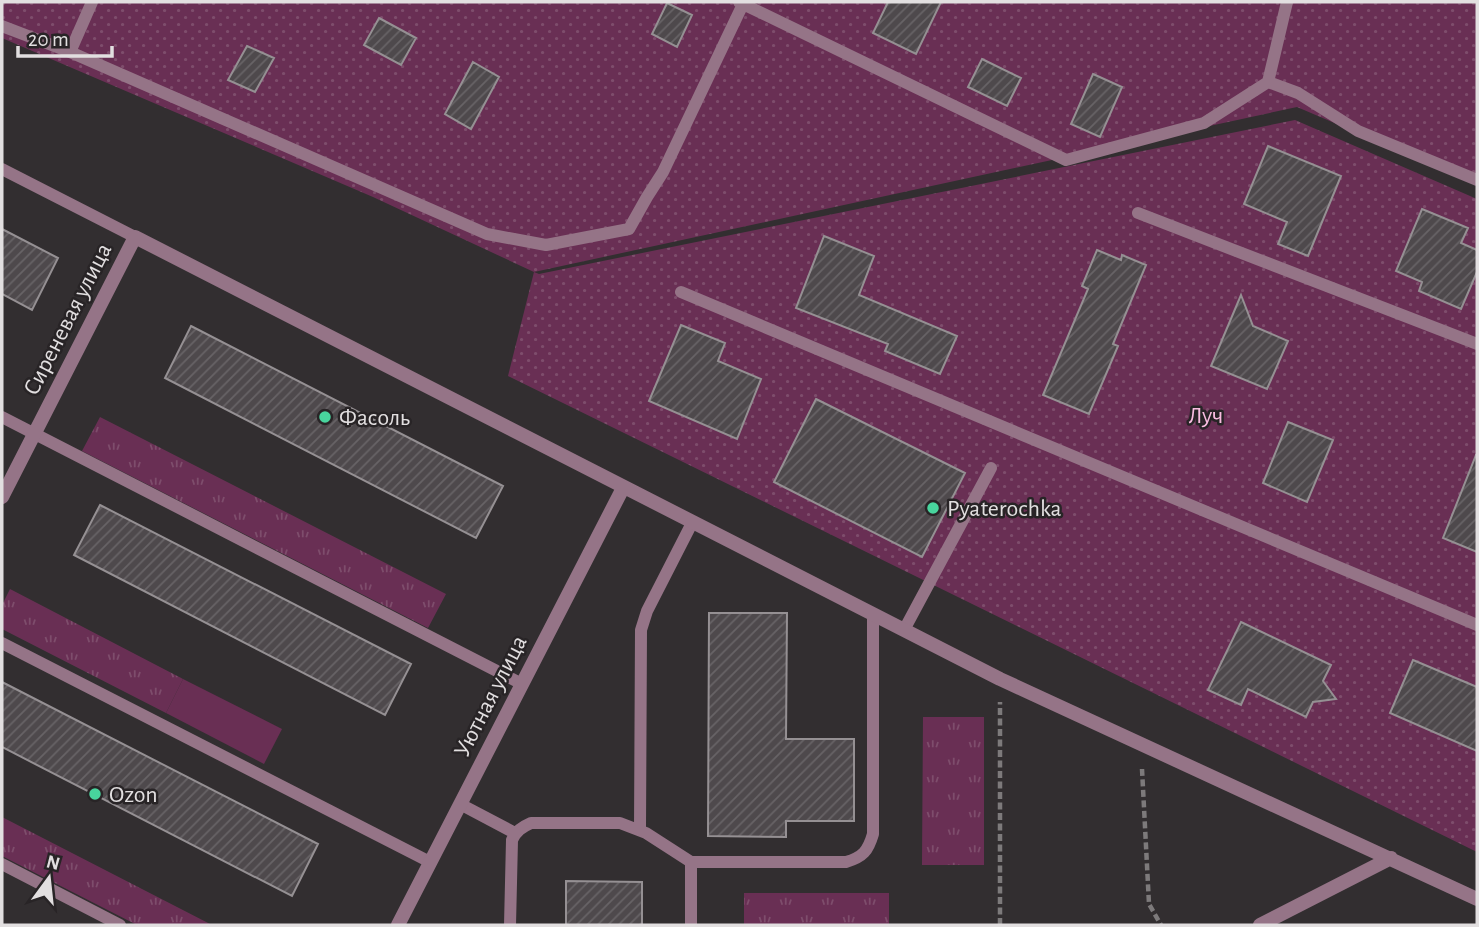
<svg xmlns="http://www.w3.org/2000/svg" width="1479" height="927" font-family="'Alegreya Sans',sans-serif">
<defs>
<pattern id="park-tufts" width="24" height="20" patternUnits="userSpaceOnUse" patternTransform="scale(1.75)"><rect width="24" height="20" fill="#692f54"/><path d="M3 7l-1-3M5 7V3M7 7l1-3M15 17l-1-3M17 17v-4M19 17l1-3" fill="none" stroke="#7e4d6c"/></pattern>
<pattern id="garden-dots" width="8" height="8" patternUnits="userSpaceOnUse" patternTransform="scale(1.75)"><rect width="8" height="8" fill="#692f54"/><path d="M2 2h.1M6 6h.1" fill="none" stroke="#7e4d6c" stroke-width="1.8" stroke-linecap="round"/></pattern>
<pattern id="building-hatch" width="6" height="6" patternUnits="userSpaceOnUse" patternTransform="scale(1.75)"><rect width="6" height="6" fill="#4e494c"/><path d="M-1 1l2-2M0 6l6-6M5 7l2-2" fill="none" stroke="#676366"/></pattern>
</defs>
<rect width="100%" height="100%" fill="#322e30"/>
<path fill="#692f54" d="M183 679 282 729 264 764 166 713Z"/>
<path fill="url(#park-tufts)" d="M100 417 446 594 428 628 82 451Z
M10 589 183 679 166 713 2 629V605Z
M923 717H984V865H922Z
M2 817 212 925H137L2 856Z
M744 893H889V925H744Z"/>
<path fill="url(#garden-dots)" d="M2 2H1477V184L1297 107 534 272 539 274 1295 120 1477 199V852L508 376 534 272 373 197 2 38Z"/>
<path fill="url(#building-hatch)" stroke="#959093" stroke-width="2" d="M888 2H941L916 54 873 33Z
M667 3 692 15 677 47 652 34Z
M379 18 416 38 401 65 364 45Z
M247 46 274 58 255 92 228 80Z
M982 59 1021 78 1007 106 968 87Z
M473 62 499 77 471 129 445 114Z
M1093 74 1122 87 1100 137 1071 124Z
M1268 146 1341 176 1308 256 1278 244 1287 222 1244 204Z
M1422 209 1468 228 1461 243 1477 250V272L1461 309 1419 291 1422 282 1396 271Z
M2 229 58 258 32 310 2 294Z
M824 236 874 256 859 295 957 336 940 374 885 351 888 344 796 308Z
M1097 250 1121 260 1122 255 1146 265 1113 344 1118 346 1089 414 1043 395 1088 289 1082 286Z
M1241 295 1253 326 1288 341 1267 389 1211 366Z
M681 325 725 343 718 361 761 379 737 439 649 401Z
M191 326 503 486 476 538 165 378Z
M816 399 965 473 922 557 774 482Z
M1288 422 1333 440 1307 502 1263 483Z
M1476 455H1477V552L1443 538Z
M100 505 411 664 385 715 74 555Z
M709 613H787L786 739H854V821H786V837L708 836Z
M1241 622 1331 665 1323 681 1336 699 1313 702 1306 717 1248 689 1241 705 1208 690Z
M1413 660 1477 687V751L1390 713Z
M2 682 318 844 292 896 2 747Z
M566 881 642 882V925H566Z"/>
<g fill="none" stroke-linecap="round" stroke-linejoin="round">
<path stroke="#7d7a7b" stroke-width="4.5" stroke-dasharray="7 3.5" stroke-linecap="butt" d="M1142 769 1149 904 1161 925
M1000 925V702"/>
<path stroke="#957487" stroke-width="12" d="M739 2 1066 160 1204 123 1268 82
M1287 2 1268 82 1298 93 1358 131 1477 180
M2 26 70 52 487 234 546 245 629 229 647 197 663 172 744 2
M70 52 92 2
M2 169 135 237
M1138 213 1477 344
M681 292 1477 625
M2 417 522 684
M904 630 991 468
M2 643 430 862
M460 804 515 833
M640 829 641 630 647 611 692 523
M691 862H846C863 857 868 851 873 834V615
M2 864 120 925
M510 925 512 840C516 831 522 827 531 823H620L646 833 691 862V925"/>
<path stroke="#957487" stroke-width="14" d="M2 497 135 237 1000 679 1477 899
M398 925 623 488
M1260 925 1391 858"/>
</g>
<g fill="#48d49d" stroke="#282426" stroke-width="2.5">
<circle cx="325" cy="417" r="7"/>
<circle cx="933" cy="508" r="7"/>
<circle cx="95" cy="794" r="7"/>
</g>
<g text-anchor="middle" stroke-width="5" stroke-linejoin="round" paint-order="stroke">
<g font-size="24" fill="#e2dfe0" stroke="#282426">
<text transform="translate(67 319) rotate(-63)" y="8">Сиреневая улица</text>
<text transform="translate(490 696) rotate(-63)" y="8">Уютная улица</text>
</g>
<g font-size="24" fill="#f9bce0" stroke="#282426">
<text x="1206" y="423">Луч</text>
</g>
<g font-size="24" fill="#e2dfe0" stroke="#282426" text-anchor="start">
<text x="339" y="425">Фасоль</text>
<text x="947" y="516">Pyaterochka</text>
<text x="109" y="802">Ozon</text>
</g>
</g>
<rect width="1479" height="927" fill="none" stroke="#e2dfe0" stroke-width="7"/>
<g transform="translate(49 878) rotate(15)" stroke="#282426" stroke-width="5" paint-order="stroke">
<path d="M0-5L12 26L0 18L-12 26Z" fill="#e2dfe0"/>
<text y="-10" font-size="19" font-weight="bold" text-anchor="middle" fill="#e2dfe0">N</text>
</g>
<path d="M18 46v10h94v-10" fill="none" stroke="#e2dfe0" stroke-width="3.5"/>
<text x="28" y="46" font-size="21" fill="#e2dfe0" stroke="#282426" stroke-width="5" paint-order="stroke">20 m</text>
</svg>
